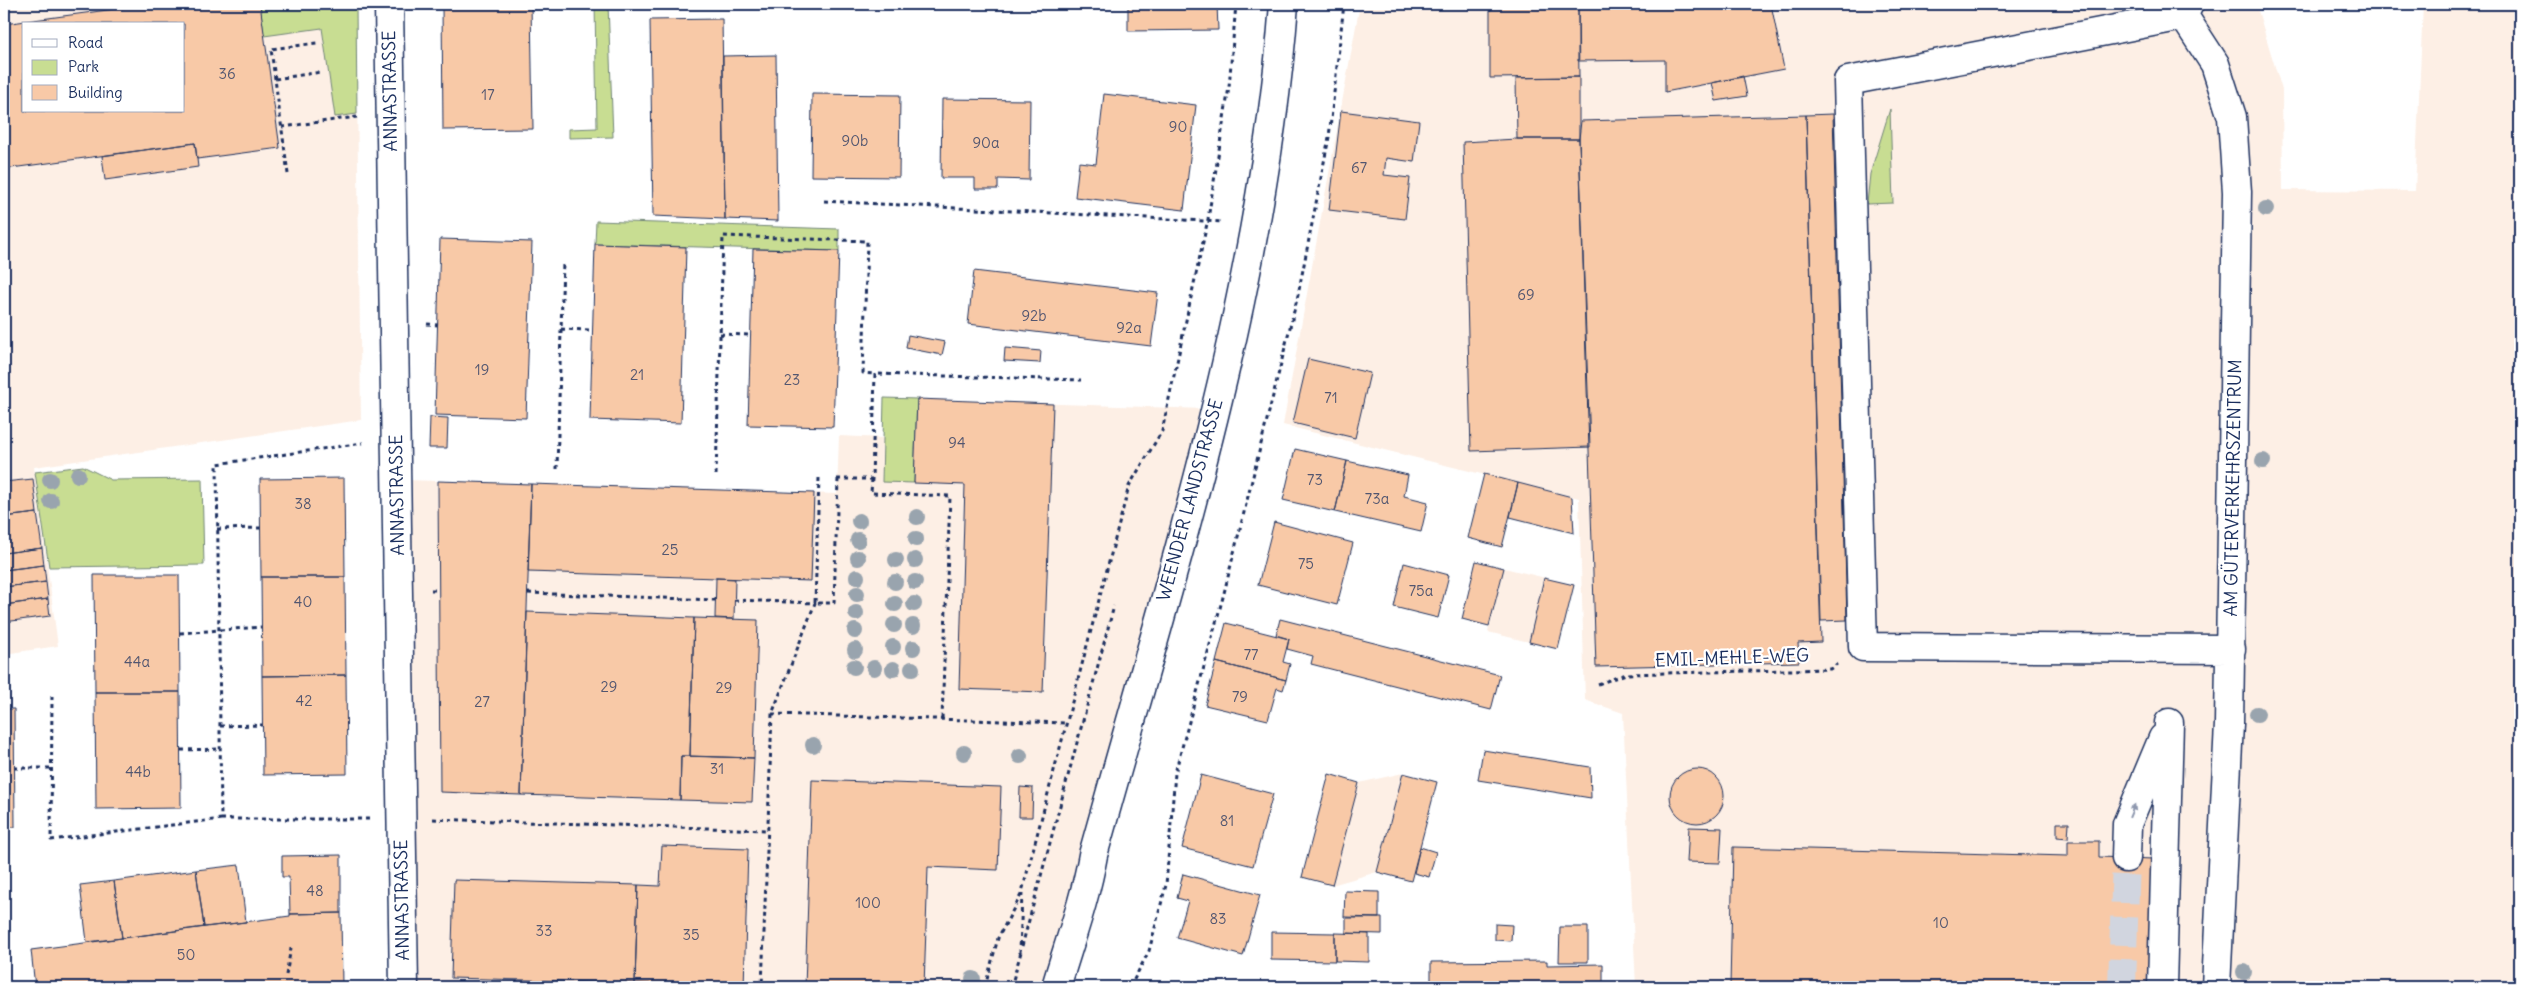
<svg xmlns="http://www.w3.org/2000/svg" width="2524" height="991" font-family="Delius,sans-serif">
<rect width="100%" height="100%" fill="#fff"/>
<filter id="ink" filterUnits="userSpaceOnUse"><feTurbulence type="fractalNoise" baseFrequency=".02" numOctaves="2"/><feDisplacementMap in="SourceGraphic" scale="10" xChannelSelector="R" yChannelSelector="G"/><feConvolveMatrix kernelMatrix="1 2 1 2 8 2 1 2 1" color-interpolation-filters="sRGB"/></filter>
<g filter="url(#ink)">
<path fill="#fdefe5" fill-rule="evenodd" d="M4 4H356L361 420 34 467 58 646 4 654ZM24 24H184V111H24Z
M1360 4H2256L2282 90 2283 190 2415 191 2423 4H2520V987H1636L1623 713 1585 700 1579 498 1283 425Z
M917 399 1205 409 1048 987H411L405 480 837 494 839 436 883 438 882 482 914 483Z
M1476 561 1574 585 1558 649 1488 632 1489 626 1462 619Z
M1403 773 1377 872 1332 885 1359 783Z"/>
<path fill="#c8dd92" stroke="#728678" d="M260 4H356L357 114 335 117 322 28 264 36Z
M595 4H608L613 137 569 138V129L597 128Z
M1890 109 1893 203 1867 204 1870 174Z
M596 221 839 229V251L595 244Z
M884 398 917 399 914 483 882 482Z
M83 466 111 480 202 479 204 565 49 567 35 472Z"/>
<path fill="#f8c9a7" stroke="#1b2f5e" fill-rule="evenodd" d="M152 4H260L280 148 197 159 195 143 4 169V24ZM24 24H184V111H24Z
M442 4H531L533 129 443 130Z
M962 4H1032L962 6Z
M1128 4H1217L1218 30 1128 31Z
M1490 4H1578L1579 77 1490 78Z
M1578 4H1771L1784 69 1665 92V60L1578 61Z
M722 19 725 219 653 216 650 20Z
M776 55 778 221 725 219 723 56Z
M1743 76 1747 96 1716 101 1712 83Z
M1579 77V139H1517L1516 78Z
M812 94 900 95 899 177 811 176Z
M1104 94 1196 105 1184 210 1075 197 1079 162 1096 164Z
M942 99 1030 100 1029 180 998 179V189H975V178H941Z
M1341 111 1419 121 1414 162 1386 158 1384 175 1410 178 1405 219 1329 210Z
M1833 114 1847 620 1821 621 1806 115Z
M1806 115 1821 642 1798 643 1799 662 1596 667 1579 139 1581 121Z
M1517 139H1579L1590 447 1471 451 1463 142Z
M195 143 198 167 105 180 102 156Z
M440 239 532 242 526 418 435 415Z
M595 244 686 247 681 423 590 420Z
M753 249 839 251 833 427 748 425Z
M974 271 1158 293 1151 346 968 324Z
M908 335 945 342 942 355 906 348Z
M1005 348 1041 351 1040 363 1004 361Z
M1308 359 1370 373 1355 438 1293 423Z
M917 399 1053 404 1043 692 959 689 965 485 914 483Z
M430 417 448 418 447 448H429Z
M1295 449 1347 461 1335 512 1283 500Z
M1347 461 1408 475 1404 496 1428 502 1421 532 1335 512Z
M1484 474 1518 483 1502 547 1468 538Z
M344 478 345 577H261L260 479Z
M33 479 37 513 4 517V482Z
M438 481 531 484 521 795 440 792Z
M1518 483 1572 497 1574 533 1510 517Z
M531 484 814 493 811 581 528 572Z
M37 513 42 548 4 553V517Z
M1274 522 1353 543 1337 605 1258 585Z
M42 548 44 565 4 570V553Z
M1476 561 1504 568 1489 626 1462 619Z
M1404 563 1449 575 1438 618 1394 607Z
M44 565 46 582 4 587V570Z
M94 575H179L180 692H95Z
M261 577H345L346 675 262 676Z
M716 578 735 579 734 619 715 618Z
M1544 578 1574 585 1558 649 1529 642Z
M46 582 48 599 4 605V587Z
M48 599 50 616 4 622V605Z
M527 612 694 618 690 756H681L680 800 521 795Z
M694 618 758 620 754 758 690 756Z
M1280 619 1500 675 1491 710 1311 664 1313 656 1287 649 1289 639 1276 635Z
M1226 623 1289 639 1283 662 1290 664 1286 680 1216 662Z
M1216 662 1286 680 1283 690 1277 688 1268 720 1205 705Z
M346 675 347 774 263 775 262 676Z
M95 692H180L181 808 96 809Z
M4 709H14L15 827H4Z
M1483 750 1590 767 1591 798 1478 780Z
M681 756 754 758 752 802 680 800Z
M1670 796a27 27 0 1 1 54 0a27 27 0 1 1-54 0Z
M1403 773 1437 782 1411 881 1377 872Z
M1329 774 1359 783 1332 885 1302 877Z
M1201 775 1273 794 1253 866 1182 848Z
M812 780 1001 787 998 870 928 867 924 987H805Z
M1020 787 1033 788 1032 817H1019Z
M2057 823H2069L2068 838 2057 837Z
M1689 827 1722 828 1720 863 1687 862Z
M2068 841H2099V857L2153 859 2150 987H1730L1733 847 2068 856Z
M662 846 748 849 744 987 635 983 638 885 660 886Z
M1420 847 1436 852 1429 877 1414 873Z
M341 855V913L290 914 289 877H282V856Z
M239 865 246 922 204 927 196 870Z
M196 870 204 927 122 938 114 881Z
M1183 874 1260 895 1243 956 1177 938 1188 901 1177 898Z
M454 880 638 885 635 983 451 978Z
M114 881 122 938 87 942 80 885Z
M1345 891 1379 892V918L1344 917Z
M341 913 342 987H35L31 950 290 916V914Z
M1346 918H1382V934L1346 933Z
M1495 924 1512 925 1511 941 1495 940Z
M1560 927H1588V962H1559Z
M1271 932 1335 933V961L1271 960Z
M1335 933 1369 934V962L1335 961Z
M1547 961V965L1603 964V987H1431V962Z"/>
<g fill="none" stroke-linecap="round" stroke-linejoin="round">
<path stroke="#d1d5df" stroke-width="28" stroke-dasharray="28 14" stroke-linecap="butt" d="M2122 987 2126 858"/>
<defs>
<path id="minor" d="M389 4 404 987
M2176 4 2215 64 2232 117 2237 192 2229 724 2216 987
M2189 4 2183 16 1848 81 1863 647 2231 649
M2126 858 2127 824 2163 738
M2162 987 2169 723"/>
<path id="major" d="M1056 987C1069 943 1085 900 1093 855 1170 578 1263 292 1284 4"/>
</defs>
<use href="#minor" stroke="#1b2f5e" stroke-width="31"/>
<use href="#major" stroke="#1b2f5e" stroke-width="31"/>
<path stroke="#1b2f5e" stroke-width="3" stroke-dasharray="4 4" stroke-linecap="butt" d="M275 79 271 49 317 43
M282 127 357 117
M288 174 275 79 321 72
M824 201 1223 222
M427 324 438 325
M561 329 592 330
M720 334 751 335
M557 469 563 262
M716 475 723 236 867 241 863 373 875 374
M819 478 815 603H834L838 479
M837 479H872L875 374 1081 380
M872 479 871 493 950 496 942 719
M217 529 261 528
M431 590H439
M528 593 715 600
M734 600 815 603 772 714 762 987
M180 633 261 627
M1598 684 1626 674 1830 669 1837 664
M52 696 51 840 221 819 217 464 363 443
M772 714 1066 723
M220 726 262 725
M181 750 220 749
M14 768H52
M221 819H369
M433 819 767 830
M1022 946 1114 606
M1020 953 1022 892 1129 486 1162 431 1208 219 1229 87 1236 4
M286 975 291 948
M985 987 998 938 1022 893
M1011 987 1021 952
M1130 987 1149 951 1166 885 1175 773 1223 597 1298 295 1329 137 1344 4"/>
<use href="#minor" stroke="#fff" stroke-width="28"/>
<use href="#major" stroke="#fff" stroke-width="28"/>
</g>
<g fill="#99a4ae">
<circle cx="2266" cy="209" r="8"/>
<circle cx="2263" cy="461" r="8"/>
<circle cx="78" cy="475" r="8"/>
<circle cx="50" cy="480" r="8"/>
<circle cx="51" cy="501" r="8"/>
<circle cx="917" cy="517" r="8"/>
<circle cx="859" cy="521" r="8"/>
<circle cx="916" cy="539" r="8"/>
<circle cx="858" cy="540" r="8"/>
<circle cx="858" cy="558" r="8"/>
<circle cx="896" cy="560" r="8"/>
<circle cx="915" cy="560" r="8"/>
<circle cx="857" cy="577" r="8"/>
<circle cx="895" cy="582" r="8"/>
<circle cx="915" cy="582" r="8"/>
<circle cx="857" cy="594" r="8"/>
<circle cx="895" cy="604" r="8"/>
<circle cx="914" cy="604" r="8"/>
<circle cx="856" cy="613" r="8"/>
<circle cx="894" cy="625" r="8"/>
<circle cx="913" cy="626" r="8"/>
<circle cx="855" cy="631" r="8"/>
<circle cx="893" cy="647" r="8"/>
<circle cx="913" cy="648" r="8"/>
<circle cx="855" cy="650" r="8"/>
<circle cx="854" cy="667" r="8"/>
<circle cx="874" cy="668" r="8"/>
<circle cx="893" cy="669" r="8"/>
<circle cx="912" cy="669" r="8"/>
<circle cx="2257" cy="714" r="8"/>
<circle cx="813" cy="745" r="8"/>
<circle cx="964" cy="753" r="8"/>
<circle cx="1020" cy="756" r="8"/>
<circle cx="2244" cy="972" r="8"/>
<circle cx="973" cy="979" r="8"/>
</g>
<defs><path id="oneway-solid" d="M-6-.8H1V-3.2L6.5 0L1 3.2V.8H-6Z" transform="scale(1.25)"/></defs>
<use fill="#8d97ae" href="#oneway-solid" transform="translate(2132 811) rotate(-67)"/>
</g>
<g text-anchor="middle" stroke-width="4.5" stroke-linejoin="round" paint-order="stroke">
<g font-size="15" fill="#525670">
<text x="227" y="79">36</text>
<text x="488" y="100">17</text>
<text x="1178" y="132">90</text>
<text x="855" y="146">90b</text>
<text x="986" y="148">90a</text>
<text x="1359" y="173">67</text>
<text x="1526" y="300">69</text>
<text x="1034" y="321">92b</text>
<text x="1129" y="333">92a</text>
<text x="482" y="375">19</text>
<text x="637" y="380">21</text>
<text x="792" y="385">23</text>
<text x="1331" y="403">71</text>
<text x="957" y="448">94</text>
<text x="1315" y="485">73</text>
<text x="1377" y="504">73a</text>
<text x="303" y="509">38</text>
<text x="670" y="555">25</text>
<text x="1306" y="569">75</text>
<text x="1421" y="596">75a</text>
<text x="303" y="607">40</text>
<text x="1251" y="660">77</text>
<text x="137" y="667">44a</text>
<text x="609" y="692">29</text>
<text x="724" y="693">29</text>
<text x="1240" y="702">79</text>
<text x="304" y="706">42</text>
<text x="482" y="707">27</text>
<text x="717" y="774">31</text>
<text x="138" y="777">44b</text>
<text x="1227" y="826">81</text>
<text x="315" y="896">48</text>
<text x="868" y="908">100</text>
<text x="1218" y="924">83</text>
<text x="1941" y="928">10</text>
<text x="544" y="936">33</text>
<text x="691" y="940">35</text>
<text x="186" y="960">50</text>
</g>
<g font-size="18" fill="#1b2f5e" stroke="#fff">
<text transform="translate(390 91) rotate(-91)" y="6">ANNASTRASSE</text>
<text transform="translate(2233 488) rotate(-89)" y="6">AM GÜTERVERKEHRSZENTRUM</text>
<text transform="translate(397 495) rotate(-91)" y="6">ANNASTRASSE</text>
<text transform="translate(1190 500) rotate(-75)" y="6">WEENDER LANDSTRASSE</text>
<text transform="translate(1732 658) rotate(-2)" y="6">EMIL-MEHLE-WEG</text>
<text transform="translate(402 900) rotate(-91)" y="6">ANNASTRASSE</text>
</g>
</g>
<rect width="2524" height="991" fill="none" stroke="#fff" stroke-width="20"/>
<rect x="10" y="10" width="2504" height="971" fill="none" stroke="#1b2f5e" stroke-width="2" filter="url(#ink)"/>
<rect x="22" y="22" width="162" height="90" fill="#ffffff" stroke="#a4acbf"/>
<rect x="32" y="39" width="25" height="8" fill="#ffffff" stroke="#a4acbf"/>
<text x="68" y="48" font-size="15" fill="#1b2f5e">Road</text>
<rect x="32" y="60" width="25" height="15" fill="#c8dd92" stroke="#a4acbf"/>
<text x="68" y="72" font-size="15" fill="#1b2f5e">Park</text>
<rect x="32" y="85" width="25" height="15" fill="#f8c9a7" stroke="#a4acbf"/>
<text x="68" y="98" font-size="15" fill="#1b2f5e">Building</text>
</svg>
